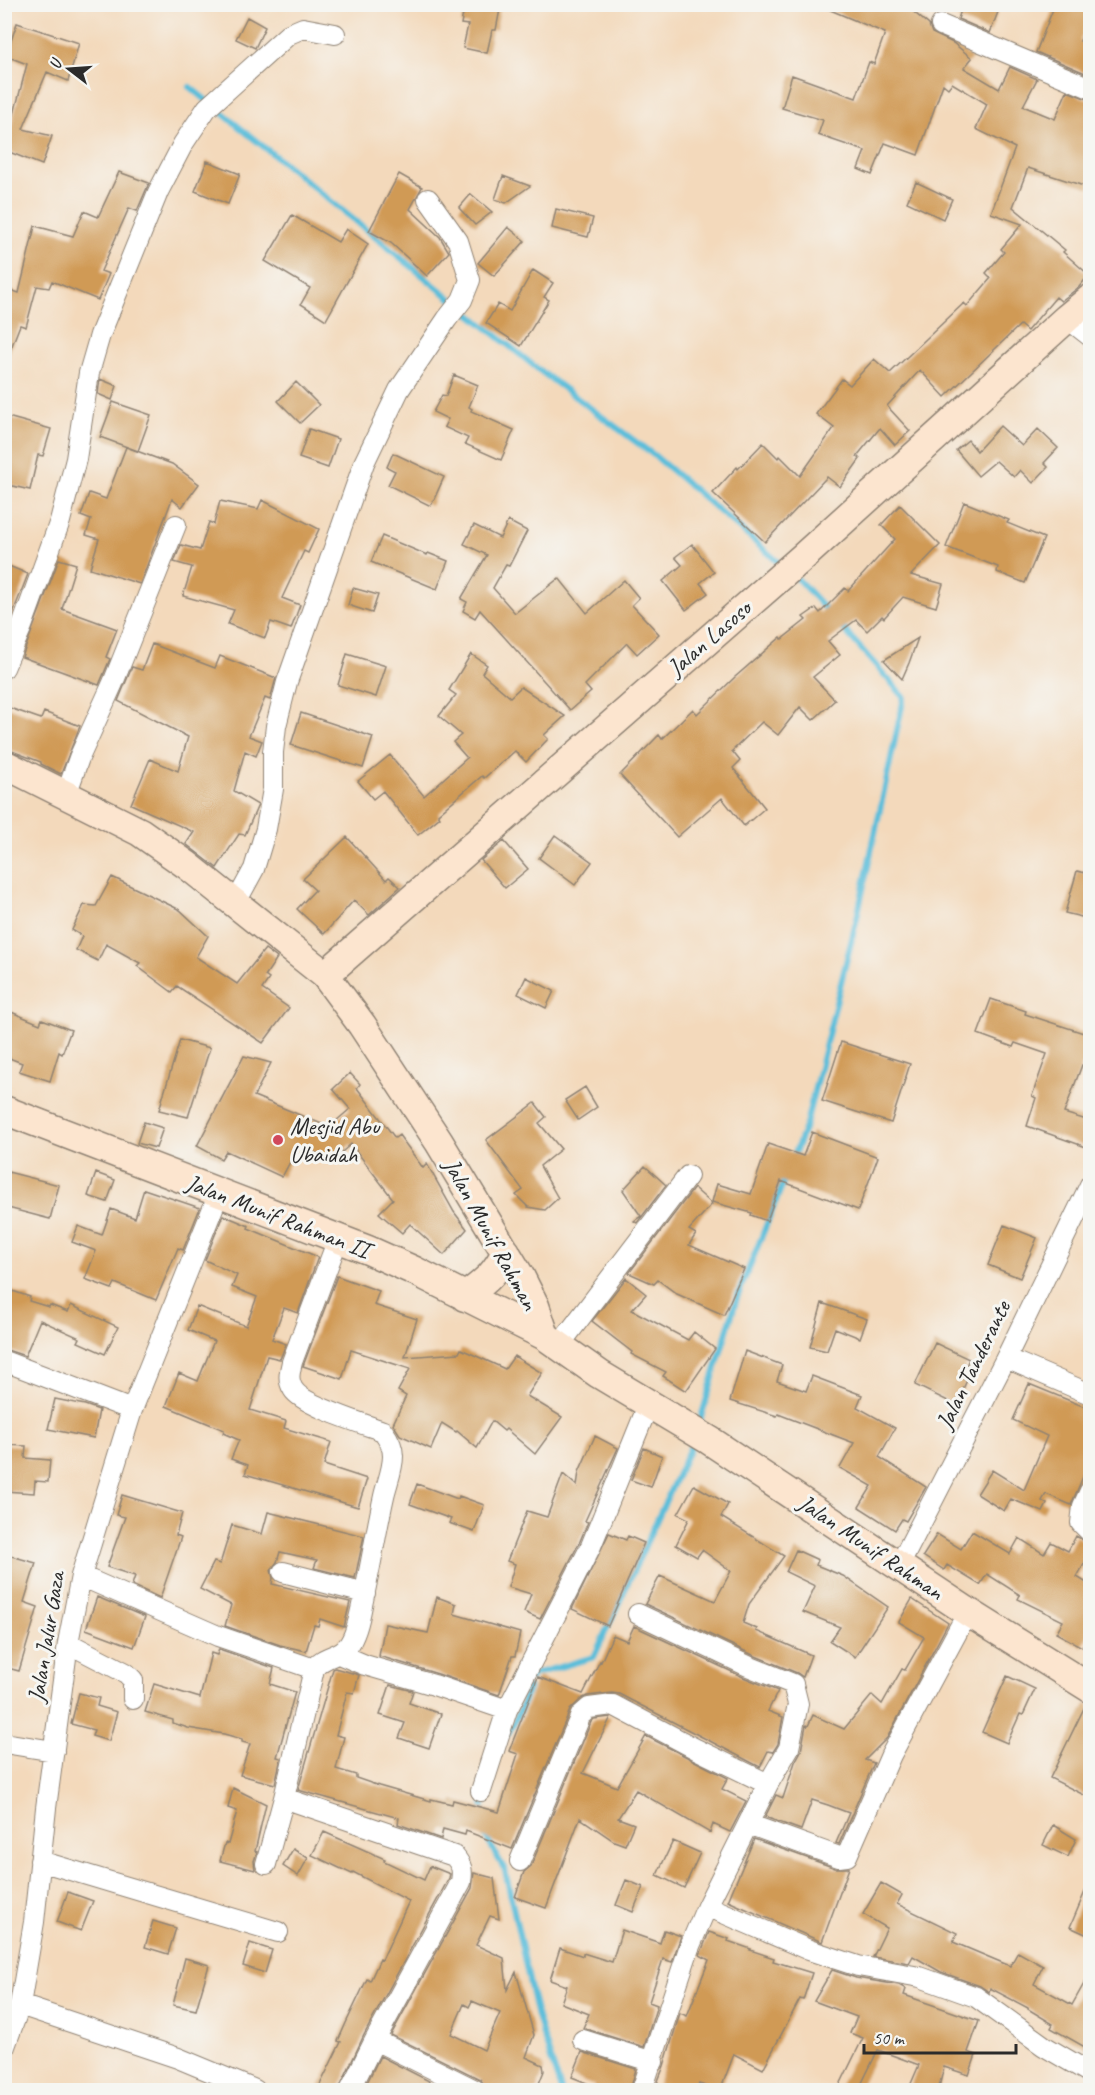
<svg xmlns="http://www.w3.org/2000/svg" width="1095" height="2095" font-family="Caveat,sans-serif">
<rect width="100%" height="100%" fill="#f6f6f2"/>
<filter id="ink" filterUnits="userSpaceOnUse"><feTurbulence type="fractalNoise" baseFrequency=".0167" numOctaves="2"/><feDisplacementMap in="SourceGraphic" scale="12" xChannelSelector="R" yChannelSelector="G"/><feConvolveMatrix kernelMatrix="1 2 1 2 8 2 1 2 1" color-interpolation-filters="sRGB"/></filter>
<filter id="wash" filterUnits="userSpaceOnUse"><feTurbulence type="fractalNoise" baseFrequency=".008" numOctaves="4" result="noise"/><feDisplacementMap in="SourceGraphic" scale="24" xChannelSelector="R" yChannelSelector="G"/><feGaussianBlur stdDeviation="1.35" result="paint"/><feColorMatrix in="noise" values="0 0 0 0 0 0 0 0 0 0 0 0 0 0 0 0 0 1.4 0 .05"/><feComposite in="paint" operator="in"/></filter>
<g filter="url(#wash)">
<rect width="100%" height="100%" fill="#f3d9bb"/>
<g fill="none" stroke-linecap="round" stroke-linejoin="round">
<path stroke="#5cbeda" stroke-width="6" d="M190 87 539 370 655 456 783 566
M793 574 829 613
M793 1158 806 1124 857 918 904 697 840 625
M699 1424 737 1298 786 1176
M531 1679 532 1675 594 1657 694 1439
M508 1734 521 1708 528 1688
M482 1816 485 1793
M484 1834 505 1870 537 2017 561 2090"/>
</g>
<g id="blocks">
<path fill="#d09a55" fill-rule="evenodd" d="M478 4H501L496 30H492L487 53 463 48 468 25 461 24 464 8 477 11Z
M816 4H904L929 25 932 33 953 43 972 58 964 68 999 89 1010 67 1037 79 1023 106 1055 119 1067 91 1090 100V188L1028 168 1013 207 1065 250 1063 252 1089 275 1079 287 1061 301 1056 297 1027 331 1020 325 945 397 920 370 887 406 910 431 895 445 880 428 857 456 860 459 840 487 827 477 765 542 713 493 737 467 738 469 763 443 778 458 780 456 800 476 834 428 816 414 842 379 850 385 874 359 890 373 964 303 967 306 991 278 986 273 1004 252 1001 249 1022 224 991 213 1015 148 976 129 987 104 952 83 948 88 943 84 918 155 885 143 872 175 858 169 865 151 818 135 823 120 782 108 792 75 856 98 869 62 874 64 885 33Z
M963 4H1001L990 33 958 19Z
M1055 4H1090V14L1080 41 1087 43 1090 35V75L1036 52Z
M247 17 265 27 255 48 236 39Z
M17 23 79 43 68 81 47 72 23 129 52 136 42 165 4 150V125L11 126 27 64 6 56Z
M207 161 240 174 228 204 195 191Z
M119 172 149 183 137 211 129 208 101 271 109 274 98 300 52 281 49 288 37 286 26 327 20 325 6 361H4V288L19 293 35 226 73 236 84 211 98 217Z
M399 174 422 187 410 209 440 237 449 252 427 276 391 243 369 231Z
M503 176 530 186 506 203 495 199Z
M916 182 952 199 943 219 907 202Z
M471 194 492 212 475 225 459 208Z
M556 209 593 218 588 237 552 228Z
M292 215 338 242 346 229 368 244 326 320 301 304 310 288 265 261Z
M508 227 525 241 494 276 478 263Z
M533 270 553 283 544 297 549 300 521 346 486 323 498 304 510 311Z
M454 375 478 385 469 407 472 409 471 411 514 430 501 460 465 444 468 438 444 427 448 419 433 412 442 395 446 396Z
M100 379 117 386 112 400 98 394Z
M296 382 319 405 300 423 278 401Z
M113 402 151 415 138 451 100 437Z
M4 416 51 429 43 456 38 455 30 490 4 484Z
M1000 426 1022 446 1038 429 1058 448 1044 463 1048 467 1033 483 1020 470 1014 477 996 461 978 476 956 450 968 440 977 451Z
M309 429 338 439 328 468 299 458Z
M126 447 172 464 199 484 182 507 172 499 140 584 90 568 99 539 86 535 91 520 81 516 89 493 106 499Z
M393 453 444 477 431 506 388 485 395 471 387 467Z
M262 500 319 529 308 553 304 551 282 598 300 605 291 629 271 622 265 638 228 624 234 610 183 596 192 567 174 562 181 545 200 550 209 522 214 524 220 501 258 509Z
M964 502 1009 520 1007 523 1044 538 1025 583 997 572 998 567 946 547Z
M900 505 940 545 911 575 943 584 936 607 903 597 884 618 882 616 867 631 856 620 828 641 840 655 813 677 835 700 813 720 800 707 778 735 762 722 732 751 740 761 733 768 765 808 744 826 722 798 677 837 620 775 659 735 662 739 693 709 697 714 735 677 781 637 782 639 806 620 803 617 816 608 820 613 845 588 848 591 895 539 881 525Z
M508 521 527 531 509 566 506 565 493 588 515 613 559 578 587 613 624 580 639 598 632 605 659 634 637 654 627 643 585 685 591 692 570 710 480 610 475 618 463 611 467 602 461 599 487 555 464 544 474 525 500 538Z
M382 536 427 555 428 553 448 561 437 589 371 562Z
M692 544 714 572 700 583 708 593 686 610 663 581 682 565 675 557Z
M59 559 76 564 62 609 117 629 106 657 110 659 99 685 22 657Z
M4 564 28 574 4 636Z
M353 588 378 595 372 613 348 605Z
M918 638 909 663 902 679 884 660Z
M152 644 215 668 220 656 276 678 270 700 265 698 249 736 262 741 256 756 245 751 234 791 258 805 245 835 239 834 217 868 186 844 194 832 131 804 150 759 178 771 188 737 118 701 132 667 142 670Z
M347 654 386 666 376 697 338 685Z
M471 654 487 665 482 673 510 697 521 687 565 716 544 735 548 739 526 762 515 751 484 778 482 776 438 814 440 817 418 835 383 791 373 799 358 781 390 755 424 796 467 758 453 742 461 735 439 716 456 695 449 690Z
M4 706 41 719 44 712 80 726 61 774 41 764V762L4 748Z
M301 713 373 737 363 768 291 745Z
M555 835 592 862 575 885 539 858Z
M347 837 386 880 389 877 400 887 369 915 354 900 324 934 297 909 315 890 303 879Z
M504 841 528 869 505 888 481 860Z
M1077 871 1090 874V919L1065 913Z
M112 877 180 910 208 936 196 957 237 984 265 949 277 958 265 976 269 979 262 989 289 1008 263 1043 177 986 172 992 137 966 140 963 106 944 98 961 76 950 82 936 72 930 84 905 96 906Z
M526 977 554 991 546 1008 518 994Z
M991 999 1026 1011 1025 1014 1090 1035V1068L1082 1065 1064 1113 1090 1121V1132L1086 1147 1027 1126 1036 1098 1032 1096 1047 1054 1015 1043 1013 1047 978 1034Z
M4 1009 40 1024 42 1019 71 1030 62 1054 59 1052 50 1081 19 1071 22 1063 4 1056Z
M180 1040 210 1048 188 1117 159 1110Z
M841 1042 910 1064 891 1123 822 1101Z
M244 1056 271 1063 254 1096 329 1127 350 1109 333 1089 350 1073 360 1084 357 1088 395 1138 399 1135 423 1168 427 1164 454 1212 467 1229 444 1255 410 1224 402 1233 379 1213 393 1199 351 1144 334 1159 298 1147 282 1177 226 1151 221 1159 197 1146Z
M585 1087 597 1107 578 1120 565 1100Z
M535 1103 546 1117 539 1123 561 1149 540 1166 558 1198 545 1210 528 1207 516 1195 523 1190 486 1140Z
M144 1122 163 1128 156 1148 137 1143Z
M812 1132 878 1157 858 1210 781 1181 767 1221 751 1215 752 1213 712 1202 717 1184 751 1194 768 1144 803 1156Z
M645 1166 666 1185 637 1223 634 1221 641 1216 623 1190Z
M8 1172 59 1185 50 1219 4 1207V1186Z
M96 1173 115 1180 107 1202 88 1196Z
M694 1188 712 1204 689 1230 696 1234 689 1245 744 1269 724 1315 677 1294 658 1280 654 1284 629 1273Z
M144 1189 200 1208 183 1250 178 1248 156 1300 115 1283 112 1289 85 1279 96 1251 72 1242 78 1226 102 1235 111 1209 135 1218Z
M223 1215 249 1226 248 1228 318 1257 298 1313 284 1308 272 1339 286 1344 280 1359 267 1356 250 1410 286 1421 284 1428 331 1442 324 1465 367 1479 358 1507 245 1474 248 1465 231 1459 239 1440 223 1433 224 1430 166 1406 179 1373 198 1381 214 1341 188 1330 197 1306 246 1326 257 1297 232 1287 237 1275 205 1260Z
M1004 1225 1037 1238 1020 1278 988 1265Z
M337 1276 379 1291 374 1305 417 1319 405 1357 459 1353 461 1349 505 1369 514 1356 542 1373 527 1396 562 1417 535 1454 506 1429 504 1431 492 1421 477 1448 457 1431 456 1432 442 1423 431 1449 400 1435 393 1424 406 1396 398 1391 410 1369 351 1350 342 1379 303 1366Z
M626 1278 646 1294 632 1310 688 1340 694 1332 715 1349 686 1391 663 1376 666 1372 631 1354 632 1352 592 1321Z
M4 1288 30 1297 29 1301 49 1307 50 1305 68 1312 71 1305 118 1327 105 1354 78 1342 80 1338 40 1320 25 1356 4 1349Z
M822 1303 867 1319 860 1338 835 1328 827 1351 810 1347Z
M935 1343 969 1359 961 1377 967 1380 956 1405 915 1385Z
M745 1351 782 1365 777 1381 806 1391 812 1376 862 1395 857 1407 895 1428 879 1457 926 1487 906 1521 902 1519 895 1530 859 1507 872 1486 840 1468 854 1443 778 1414 777 1416 730 1401Z
M1029 1384 1090 1409V1460L1071 1505 1046 1494 1042 1501 1047 1504 1043 1512 1011 1499 1004 1511 977 1494 992 1470 1024 1490 1047 1436 1013 1420Z
M55 1399 85 1405 99 1410 94 1438 48 1429Z
M595 1436 618 1448 585 1521 588 1522 580 1541 540 1619 524 1612 531 1594 508 1587 515 1564 507 1561 527 1511 547 1517 563 1474 577 1486 579 1472Z
M4 1445 26 1446 25 1458 50 1460 48 1482 35 1481 34 1493 4 1491Z
M644 1448 662 1456 651 1487 631 1480Z
M417 1484 458 1499 459 1496 484 1505 474 1532 449 1523 451 1519 410 1504Z
M694 1485 728 1504 721 1517 784 1556 749 1604 743 1623 757 1629 756 1631 811 1655 803 1677 797 1673 753 1655 645 1604 660 1576 715 1601 731 1571 702 1550 697 1557 676 1545 689 1519 678 1514Z
M122 1495 182 1513 176 1535 181 1537 160 1598 132 1585 135 1576 107 1567 125 1517 116 1515Z
M268 1512 364 1536 355 1578 314 1568 317 1560 280 1552 277 1562 271 1570 273 1578 272 1584 350 1602 344 1627 320 1619 318 1626 314 1625 306 1651 280 1645 225 1626 231 1605 200 1589 214 1562 220 1564 232 1525 262 1534Z
M972 1531 1010 1554 1019 1538 1044 1554 1051 1542 1068 1551 1076 1536 1090 1544V1553L1077 1577 1090 1585V1631L1082 1647 1056 1633 1063 1621 1018 1599 1020 1595 987 1574 980 1585 947 1565 944 1570 923 1556 937 1534 961 1549Z
M609 1533 626 1540 628 1536 644 1543 608 1626 572 1609Z
M796 1550 818 1560 816 1565 843 1576 888 1607 855 1657 830 1641 840 1627 803 1612 815 1586 786 1572Z
M4 1554 36 1563 24 1602 38 1607 19 1671 4 1667Z
M97 1597 145 1617 134 1647 86 1629Z
M437 1597 456 1604 454 1614 520 1633 515 1656H512L499 1695 438 1674 379 1656 385 1624 428 1633Z
M912 1599 948 1623 887 1738 865 1760 874 1763 839 1844 836 1843 849 1813 828 1805 812 1800 801 1830 765 1817 776 1795 783 1798 795 1762 801 1751 806 1725 808 1726 813 1715 844 1729 872 1695 882 1704 902 1669 905 1670 924 1637 899 1622Z
M634 1626 743 1677 778 1691 768 1711 783 1717 778 1744 773 1752 768 1751 760 1767 619 1694 612 1693 587 1696 581 1699 570 1710 512 1849 466 1831 465 1835 443 1829 441 1839 398 1824 399 1818 298 1790 333 1669 335 1668 359 1675 354 1693 347 1692 336 1735 344 1737 336 1769 356 1775V1778L379 1786 431 1801V1799L452 1804 453 1800 499 1812 518 1754 509 1751 538 1677 583 1694 600 1661 601 1662 613 1635 627 1641Z
M219 1649 274 1668 270 1684 295 1692 277 1757 281 1758 275 1784 240 1775 250 1744 242 1742V1739L224 1734 188 1728 173 1723V1720L145 1712 154 1684 200 1698 211 1653 217 1655Z
M1007 1676 1035 1689 1023 1715 1020 1714 1007 1743 982 1732Z
M390 1685 413 1691 409 1703 441 1714 429 1748 399 1738 405 1723 380 1715Z
M79 1693 99 1698 97 1706 117 1712 109 1741 92 1736 94 1730 71 1724Z
M1086 1704H1090V1798L1050 1778Z
M611 1717 583 1773 617 1787 646 1736 728 1778 722 1789 746 1801 730 1832 713 1824 710 1833 636 1790 618 1818 634 1824 625 1845 614 1841 580 1818 546 1908 515 1897 524 1872 531 1866 591 1722 594 1719Z
M233 1788 266 1804 255 1851 257 1852 254 1861 255 1870 220 1861 225 1843 228 1844 237 1811 228 1808Z
M1053 1825 1076 1839 1068 1857 1043 1845Z
M324 1832 385 1859 384 1861 424 1880 430 1866 450 1874 449 1878 364 2035 338 2091H317L341 2042 338 2041 346 2023 367 1979 370 1981 380 1959 382 1960 409 1901 353 1872 352 1874 312 1855Z
M754 1839 835 1868H849L822 1942 728 1901Z
M673 1841 700 1853 684 1888 657 1875Z
M293 1849 308 1858 298 1876 283 1866Z
M474 1873 494 1878 499 1919 490 1916 476 1945 504 1958 507 1990 516 1972 534 2035 526 2057 543 2065 544 2071 536 2091H489L480 2079 391 2035 472 1888ZM472 2001 500 2013 484 2050 451 2034 464 2004 469 2007Z
M626 1880 643 1887 633 1912 616 1905Z
M1090 1880V1936L1070 1927Z
M881 1883 902 1895 897 1904 957 1933 953 1942 1010 1966 1018 1952 1043 1966 1034 1984 1072 2005 1090 1973V2050L1051 2028 1053 2024 1028 2009V2008L990 1988 989 1992 980 1986 941 1972 913 1956 909 1963 873 1957 887 1928 863 1914Z
M68 1892 93 1901 81 1931 57 1922Z
M153 1921 176 1928 168 1954 145 1947Z
M622 1930 660 1943 664 1930 681 1936 672 1962 663 1959 649 2002 657 2005 644 2047 583 2028 589 2014 561 2003 567 1986 550 1980 560 1948 583 1956V1953L612 1962Z
M709 1932 729 1939 728 1941 751 1949 750 1950 774 1958 773 1961 812 1973 803 2000 800 1999 763 2069 734 2054 720 2091 699 2084 696 2091H654L664 2066 680 2013 687 2016 709 1960 700 1955Z
M250 1943 272 1950 265 1973 243 1966Z
M185 1958 209 1965 196 2010 173 2005Z
M832 1970 856 1978 899 1985 906 1989 904 1995 979 2021 968 2052 976 2055 969 2075 944 2067 938 2091H922L910 2086 919 2065 878 2050 858 2091H837L863 2038 850 2033 857 2017 814 2001Z
M582 2052 636 2069 630 2091H593L594 2086 572 2077Z
M380 2056 429 2081 425 2091H363Z"/>
</g>
</g>
<g filter="url(#ink)">
<use href="#blocks" fill-opacity="0" stroke="#8f8273" stroke-width="1.5"/>
<g fill="none" stroke-linecap="round" stroke-linejoin="round">
<defs>
<path id="street" d="M941 25 1090 88
M1067 318 1090 336
M4 668 22 626 60 521 76 459 89 373 100 335 158 192 183 144 207 108 289 34 303 28 335 34
M66 795 79 758 113 683 176 525
M235 904 254 869 266 829 273 789V752L276 726 287 682 364 463 399 390 447 319 462 300 470 280 458 241 428 199
M219 1193 132 1410 81 1576 68 1643 46 1808 34 1922 20 2005 178 2058 255 2090
M338 1239 292 1362C290 1371 287 1380 293 1389 302 1405 364 1424 383 1431 389 1439 393 1446 393 1456 393 1469 387 1483 384 1496 377 1527 372 1559 365 1591 361 1608 359 1628 350 1643 342 1658 323 1654 314 1669L284 1798 454 1856C462 1865 463 1870 461 1882L375 2040 350 2090
M558 1347 688 1176
M1006 1358 1090 1394
M4 1361 132 1410
M1090 1491 1083 1506 1081 1523 1090 1532
M899 1566 1006 1358 1090 1185
M283 1572 365 1593
M81 1576 218 1636 314 1669
M638 1614 748 1666 793 1684 798 1704 789 1748 768 1784 707 1906 689 1948 642 2090
M68 1643 126 1673 133 1680V1699
M339 1654 365 1665 434 1685 507 1710
M4 1743 54 1751
M481 1791 507 1710 591 1546 649 1403
M748 1824 839 1857 847 1856 891 1755 968 1612
M40 1861 278 1932
M520 1861 581 1715 589 1708 613 1705 696 1749 768 1784
M266 1864 284 1798
M707 1906 809 1950 858 1966 920 1977 976 1997 1044 2046 1090 2073
M375 2040 475 2090
M583 2040 653 2062
M4 2049 20 2005"/>
<path id="secondary" d="M4 764 140 832 187 865 325 975 362 1025 439 1142 520 1276 535 1306 545 1336 599 1374 709 1440 968 1612 1090 1688
M325 975 803 557 1067 318 1090 299
M4 1110 368 1250 415 1271 545 1336
M465 1297C485 1281 494 1276 506 1252"/>
</defs>
<use href="#street" stroke="#8f8273" stroke-width="22"/>
<use href="#secondary" stroke="#8f8273" stroke-width="31"/>
<use href="#street" stroke="#fff" stroke-width="20"/>
<use href="#secondary" stroke="#fce5cf" stroke-width="28"/>
</g>
</g>
<circle fill="#d1495b" stroke="#f6f6f2" stroke-width="2" cx="278" cy="1140" r="6"/>
<g text-anchor="middle" stroke-width="6" stroke-linejoin="round" paint-order="stroke">
<g font-size="24" fill="#2b2b2b" stroke="#f6f6f2">
<text transform="translate(709 638) rotate(-41)" y="8">Jalan Lasoso</text>
<text transform="translate(278 1216) rotate(21)" y="8">Jalan Munif Rahman II</text>
<text transform="translate(491 1234) rotate(61)" y="8">Jalan Munif Rahman</text>
<text transform="translate(973 1365) rotate(-64)" y="8">Jalan Tanderante</text>
<text transform="translate(871 1547) rotate(34)" y="8">Jalan Munif Rahman</text>
<text transform="translate(46 1637) rotate(-81)" y="8">Jalan Jalur Gaza</text>
</g>
<g font-size="24" fill="#2b2b2b" stroke="#f6f6f2" text-anchor="start">
<text x="290" y="1134">Mesjid Abu<tspan x="290" dy="28">Ubaidah</tspan></text>
</g>
</g>
<rect width="1095" height="2095" fill="none" stroke="#f6f6f2" stroke-width="24"/>
<g transform="translate(69 69) rotate(287)" stroke="#f6f6f2" stroke-width="4.5" paint-order="stroke">
<path d="M0-4.5L10 22L0 15L-10 22Z" fill="#2b2b2b"/>
<text y="-9" font-size="16" font-weight="bold" text-anchor="middle" fill="#2b2b2b">U</text>
</g>
<path d="M864 2044v9h152v-9" fill="none" stroke="#2b2b2b" stroke-width="3"/>
<text x="873" y="2044" font-size="18" fill="#2b2b2b" stroke="#f6f6f2" stroke-width="4.5" paint-order="stroke">50 m</text>
</svg>
